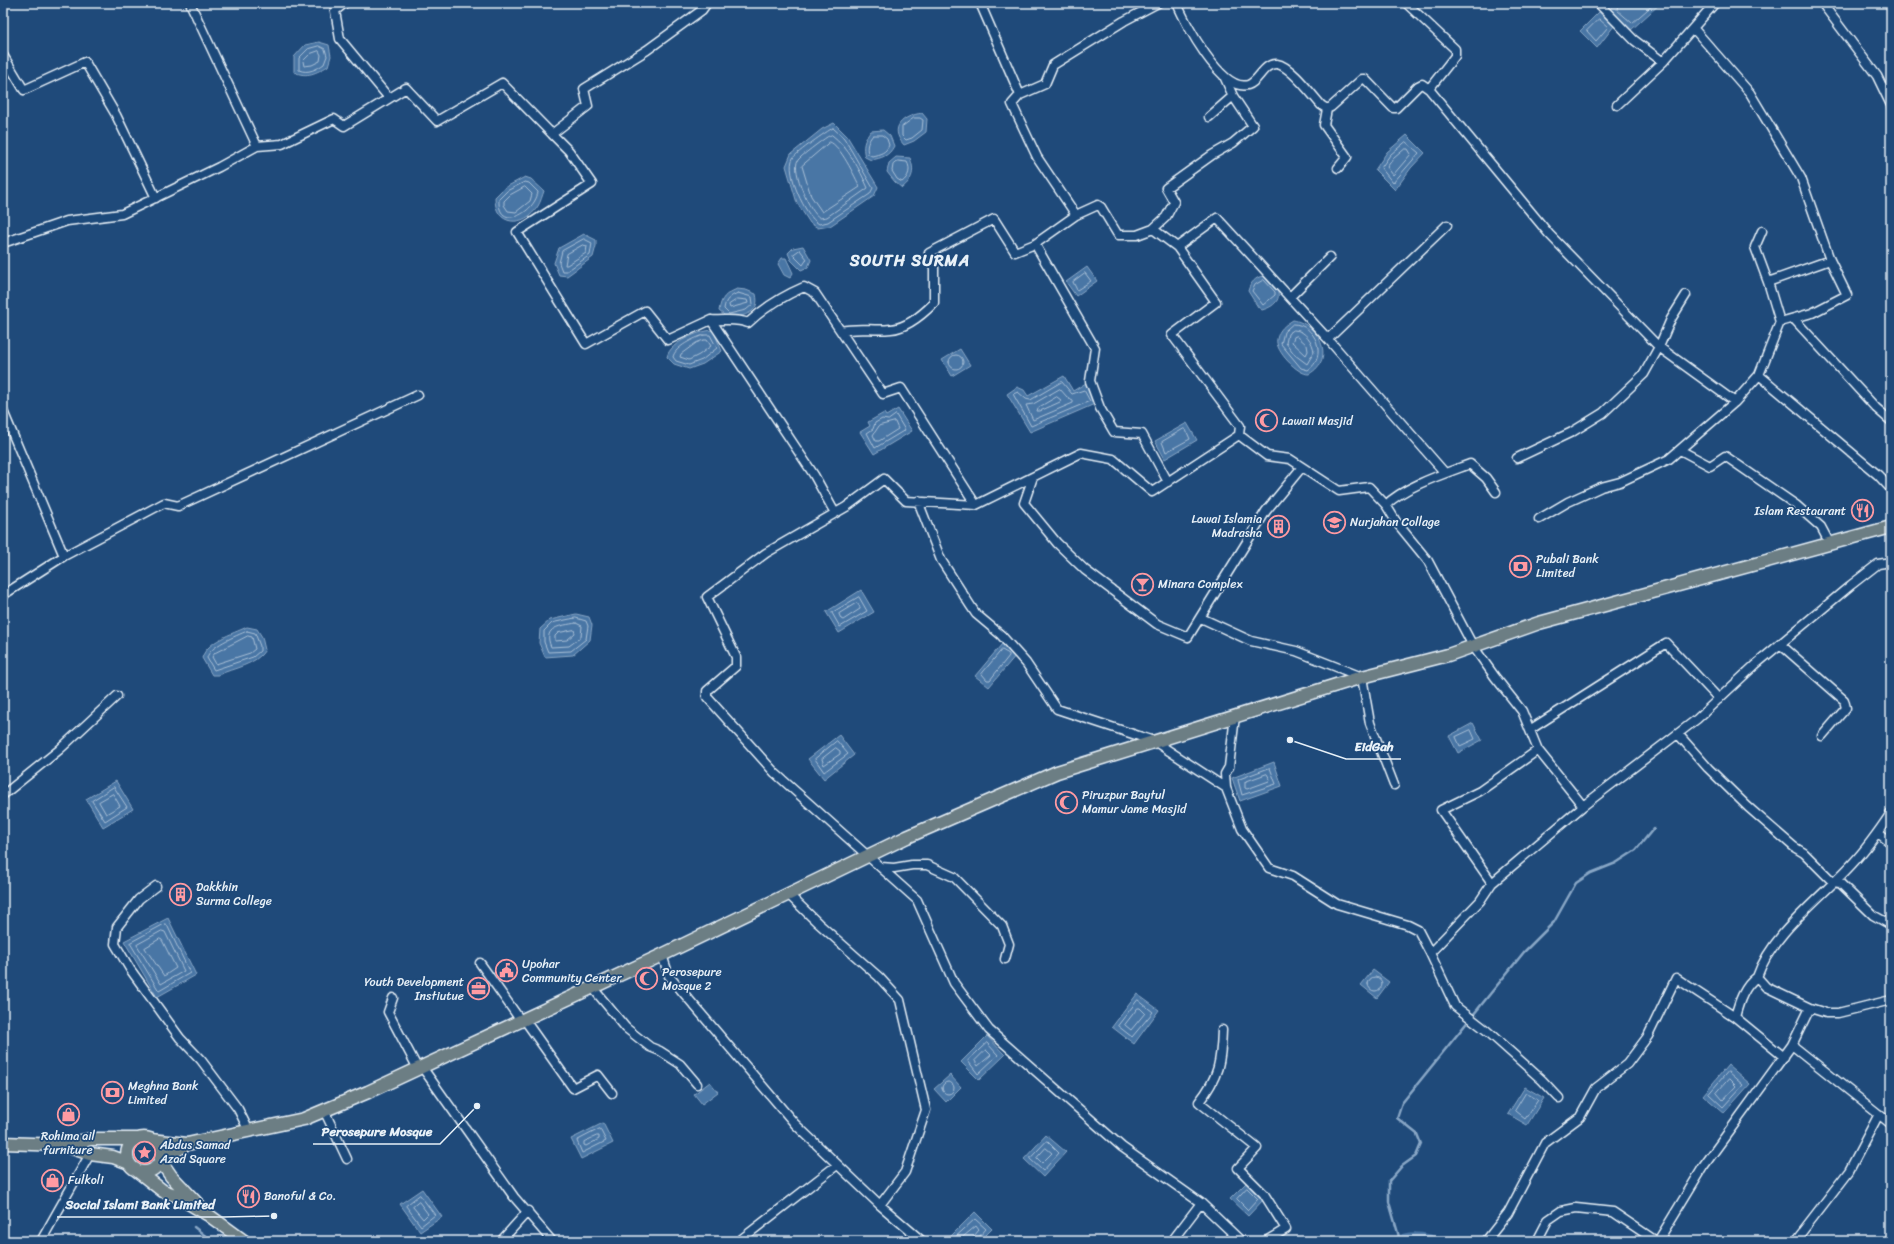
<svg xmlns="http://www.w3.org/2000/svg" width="1894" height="1244" font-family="Sriracha,sans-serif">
<rect width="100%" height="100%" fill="#1f4a7a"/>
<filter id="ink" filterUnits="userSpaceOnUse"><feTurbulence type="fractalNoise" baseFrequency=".025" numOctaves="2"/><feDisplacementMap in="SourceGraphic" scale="8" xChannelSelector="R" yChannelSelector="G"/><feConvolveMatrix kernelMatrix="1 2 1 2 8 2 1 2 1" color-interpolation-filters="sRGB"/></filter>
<g filter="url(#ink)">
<path fill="#4a76a5" stroke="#89a7c6" d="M1616 3H1661L1631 30 1610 9Z
M1599 12 1614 26 1597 48 1580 31Z
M319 42 329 45 331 56 328 66C316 73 307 78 294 72V57L305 45Z
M922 113 927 119 926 132 914 141 904 145C888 127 903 116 922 113Z
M834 123 847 136 878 187 874 196 861 205 830 226 818 228 810 223 797 203 786 166 791 154 822 129Z
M883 130 890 136 894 146C889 156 882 158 871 160L865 157C862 146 864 140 871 131Z
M1407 135 1425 153 1411 168 1395 190 1375 170 1387 152Z
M896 157 910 158C915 171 913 179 902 188L895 182 887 172 889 163Z
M525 177 531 179 544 191C542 196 541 201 538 206 525 228 494 227 495 197L504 188Z
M584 234 596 240V246L593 257 567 276 559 275 554 263 559 248Z
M803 246 811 260 808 267 801 270 791 260 788 253 793 248Z
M782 258H786L793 273 790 278 784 275 778 264Z
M1087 267 1097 281 1076 296 1066 282Z
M1263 276C1268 277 1270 280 1273 284 1284 296 1277 306 1262 310L1258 307 1248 291C1250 283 1256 277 1263 276Z
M737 289 746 290 756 294C761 314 744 315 729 319L719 311C721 298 725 294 737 289Z
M1293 320C1318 324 1337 358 1309 374 1298 375 1274 350 1277 339 1279 329 1285 325 1293 320Z
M713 330 722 351 703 364 689 369 674 364 667 357C670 342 699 331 713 330Z
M960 349 970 365 952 376 942 360Z
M1064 376 1073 391 1086 383 1097 403 1030 432 1007 394 1017 387 1024 390 1028 396Z
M898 409 912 431 874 454 860 432 870 426 868 422 884 413 886 416Z
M1187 423 1197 440 1165 459 1155 441Z
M861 590 874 612 839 633 826 612Z
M576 614 589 617 592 625 590 640 573 655 545 657 539 643 540 629 550 620Z
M247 627 257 629 262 637 265 650C256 665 233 668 218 675H212L202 658C207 641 232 634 247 627Z
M1002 644 1016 655 989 687 975 676Z
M1473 723 1482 740 1458 753 1449 736Z
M839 735 854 755 824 779 808 759Z
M1274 762 1282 786 1240 801 1232 778Z
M116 781 133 809 103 827 86 799Z
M168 918 196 975 157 997 124 941Z
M1373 970 1389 982 1377 998 1361 985Z
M1137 994 1159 1010 1134 1044 1112 1027Z
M987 1036 1005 1055 979 1080 961 1062Z
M1728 1065 1750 1084 1724 1113 1703 1095Z
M950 1075 961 1087 946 1102 934 1089Z
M710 1082 718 1092 702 1104 694 1094Z
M1525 1087 1544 1098 1527 1125 1508 1114Z
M603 1123 613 1143 581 1159 571 1139Z
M1046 1135 1066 1152 1043 1177 1024 1159Z
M1247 1182 1264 1199 1248 1216 1230 1199Z
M422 1189 442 1217 420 1232 400 1204Z
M975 1212 992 1229 980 1241H946Z"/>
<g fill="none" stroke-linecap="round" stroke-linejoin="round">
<path stroke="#a9c0d7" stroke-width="1" d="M1618 3 1617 10 1632 23 1655 3
M1599 19 1608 27 1596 41 1587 31Z
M319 46 325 49 327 56 324 64C317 69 308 74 299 70V58L308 49Z
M319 51 321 55 320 61 312 65 304 66 303 61 310 54Z
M914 118H920L923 120 922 130 912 138 906 140 902 136V127Z
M833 128 844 138 873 188 870 194 828 222 819 224C805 216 785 172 793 158 796 153 827 131 833 128Z
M832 135C848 147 860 170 868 188L827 217 820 218C810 213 791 170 798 160 801 156 821 141 827 137Z
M873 135H882L887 139 889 145C886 153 880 154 872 156L868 154C866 146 868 141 873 135Z
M830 142C840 145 855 177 860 187L822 212 811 196 802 166Z
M1406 142 1419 153 1393 183 1381 168 1390 155Z
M1405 149H1408L1411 154 1393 175 1387 167 1393 159Z
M898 161 907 162C911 169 909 177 902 182L897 179 892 171 893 165Z
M525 182 529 183 538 192C534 215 497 231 499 199L507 191Z
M525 187 532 194 530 201 516 212 508 211 504 205V201L510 195Z
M584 239 592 243 590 255 567 271H562L559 263 562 251Z
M583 245 587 246 586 253 567 265H565L567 254Z
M800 250 807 259 803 265 793 255Z
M1085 273 1091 281 1077 290 1073 282Z
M1264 280 1275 292V295L1263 305 1252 291 1255 285Z
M738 293 752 297 753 304 746 310 729 314 724 309C725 300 730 296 738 293Z
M738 299 747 300 748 303 730 308 729 305Z
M1293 324C1316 324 1328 357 1308 370L1301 368 1281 344 1284 332Z
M1294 330C1305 330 1313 342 1314 352L1307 364 1295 355 1286 343 1288 334Z
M704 335H710L717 348 702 360 689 365 676 361 673 357C675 347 694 338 704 335Z
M1297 336 1307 345 1308 351 1306 355 1292 342 1294 337Z
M704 340H707L711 346 699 355 689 360 680 357 681 354 696 343Z
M949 362a7 7 0 1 1 14 0a7 7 0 1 1-14 0Z
M1062 382 1072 394 1084 390 1090 401 1031 426 1013 394 1018 392 1026 399 1030 400Z
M1060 389 1067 397 1073 400V403L1033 420 1026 405 1033 404Z
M1057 397 1061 400 1060 402 1040 411H1037L1038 408Z
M896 415 905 430 875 448 867 433 873 429 875 423 882 419 888 420Z
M895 422 898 429 879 441H876L873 435 879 426Z
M1184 429 1186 430 1190 439 1166 452 1162 442Z
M859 597 867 611 840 627 832 613Z
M857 603 860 607V609L843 620 841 619 839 614Z
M576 618 586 621 588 626 586 639 571 651 548 652 544 642V631L552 623Z
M576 623 582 626 581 637 569 646 551 647C542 626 561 626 576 623Z
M574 630 575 633 567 640 555 641V636L558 633Z
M247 631 255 633 260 646V651L253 657 214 670 207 658C209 646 236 636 247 631Z
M248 636 252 637 255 649 250 653 216 664 212 657 215 653Z
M1002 650 1009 654V656L990 680H987L982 674Z
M1471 730 1475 739 1460 746 1456 737Z
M837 741 848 754 824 772 815 759Z
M836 748 840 751V754L824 765 822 759Z
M1270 768 1276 784 1242 795 1238 780Z
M1267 774 1270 779 1269 781 1247 789 1245 788V782Z
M114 787 127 807 105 821 92 801Z
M113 794 120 806 106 814 99 802Z
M165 924 167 925 190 973 159 991 130 943Z
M162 931 165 932 184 971 161 984 137 945Z
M160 939 162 940 176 968 164 976 145 948Z
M1368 984a7 7 0 1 1 14 0a7 7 0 1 1-14 0Z
M1138 1000 1153 1012 1132 1037 1118 1026Z
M1138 1008H1140L1145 1013 1131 1030 1125 1025Z
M987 1043 998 1055 978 1074 968 1061Z
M986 1050 991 1055 978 1066 975 1061Z
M1728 1072 1743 1085 1723 1107 1709 1094Z
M1729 1079 1736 1086 1723 1100 1717 1093Z
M942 1088a6 6 0 1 1 12 0a6 6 0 1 1-12 0Z
M1526 1093 1538 1100 1525 1119 1515 1111Z
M600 1129 606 1141 582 1153 577 1141Z
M597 1136H599V1139L586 1146 584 1145V1142Z
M1047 1141 1059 1153 1043 1171 1030 1159Z
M1046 1148 1052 1153 1042 1163 1037 1158Z
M1247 1188 1258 1199 1248 1210 1237 1199Z
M420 1195 435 1215 421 1226 406 1206Z
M419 1202 428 1214 423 1219 413 1207Z
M951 1241 975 1219 986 1229 979 1237 978 1241
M958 1241 976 1226 979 1230 974 1236 973 1241"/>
<path stroke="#89a7c6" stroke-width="2.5" d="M194 1227 212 1241
M1400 1240 1389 1202V1181L1402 1166 1416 1156 1421 1144 1417 1134 1397 1118 1402 1103 1524 952 1554 922 1576 883 1591 873 1616 863 1636 850 1654 828"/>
<path stroke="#4a76a5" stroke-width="9" d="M1398 1241C1409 1235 1424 1236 1435 1241"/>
<defs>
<path id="minor" d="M190 3 257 146
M345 3 335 11 340 39 389 98
M980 3 1020 95 1012 104 1037 157 1076 215
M1177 3C1185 23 1221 92 1248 85 1259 82 1263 63 1277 64 1291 66 1312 95 1321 105L1327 109 1331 107 1362 79H1365L1393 108H1396L1418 86 1422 84 1429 89
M1406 3 1455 49V56L1429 89 1549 234 1659 347 1735 402 1759 375 1878 475 1891 489
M1598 3 1634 40 1663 62 1715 3
M1822 3 1877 76 1891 105
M1694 29 1750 93 1801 178 1830 260 1768 282 1780 322 1759 375
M3 55 24 90 85 62 116 115 156 198
M1020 95 1045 84 1053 65 1124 21 1158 3
M1617 105 1663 62
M1327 109 1324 125 1347 157 1338 168
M1209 117 1233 96
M552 134 569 151 592 184 517 232 586 344 645 311 668 340 711 320 814 475 835 513
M1153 229 1166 217 1174 202 1166 188 1212 155 1233 143 1253 126 1233 96 1224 76
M1762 231 1755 247 1768 282
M3 243 67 221 122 214 219 167 257 146 282 144 334 119 344 126 406 88 437 121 502 83 552 134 588 106 584 89 647 50 702 10 707 3
M1035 244 1076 215 1098 205 1101 207 1118 235H1137L1153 229 1177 247 1217 218 1328 339 1445 473
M1177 247 1216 302 1172 335 1240 426 1239 435
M1290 297 1330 257
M1794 319 1876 408 1891 421
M711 320C725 321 736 318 748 323 765 307 783 296 804 287L815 293 883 394 901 388 976 505
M1780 322 1812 313 1847 295 1830 260
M841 331C858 327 874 331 891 329 907 328 923 314 934 303V268L929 253 994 219 1015 252 1035 244 1095 348 1090 381 1100 408 1114 432 1142 434 1168 482
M1328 339 1447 225
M3 411 64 556 3 595
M1680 450 1710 466 1725 456 1796 505 1821 527 1830 544
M1517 458 1572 432 1603 413 1623 394 1644 374 1659 347 1671 319 1686 295
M1033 477 1024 503 1057 543 1085 570 1157 624 1188 637 1266 511 1302 467
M918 501 941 560 970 605 976 614 1001 635 1026 663 1057 709 1154 741 1226 788 1242 829 1269 868 1293 876 1337 904 1408 925 1418 930 1430 953 1480 901 1492 883
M1386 505C1403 487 1446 473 1470 464L1486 478 1496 492
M1539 519 1568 502 1601 487 1620 482 1669 459 1735 402
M64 556 164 503 178 506 418 395
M1201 618 1251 641 1296 651 1362 677 1370 723 1394 785
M1780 644 1844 700 1846 708 1822 736
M1531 729 1666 643 1719 699
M1678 734 1708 768 1748 807 1794 847 1804 853 1833 882 1840 883 1873 915 1891 925
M1226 788 1225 774 1229 767 1235 716
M3 795 59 750 117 696
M1583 806 1697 719 1755 665 1851 585 1878 564 1891 562
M1878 833 1891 843
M881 867 894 868 912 865H927L954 877 1002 926 1009 944 1005 959
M156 886 139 899 117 927 115 944 130 969 180 1038 201 1060 238 1109 249 1131
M788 894 818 923 879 977 900 1000 926 1110 905 1172 880 1205
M1430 953 1455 1006 1486 1030 1542 1080 1559 1098
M662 955 669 976 795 1124 880 1205 922 1241
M480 963 521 1021
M592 987 626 1028 650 1047 660 1051 680 1064 697 1084
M393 998 388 1012 418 1069
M1810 1008 1826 1013H1838L1891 1000
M1735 1017 1784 1057
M524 1019 573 1088 598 1075 612 1093
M1222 1030C1221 1061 1219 1077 1199 1102L1257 1148 1238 1168 1264 1194 1286 1229 1266 1241
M1792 1045 1891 1124
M422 1067 514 1197 552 1241
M324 1110 347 1159
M1201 1203 1241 1241
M41 1241 90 1154
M501 1241 528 1211
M739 1241 837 1165
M1172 1241 1201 1203 1122 1147 989 1030 954 983 917 900 775 773 707 697V691L736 666V657L707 597 766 553 846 507 884 479 906 501 976 505 1081 453 1113 459 1152 492 1239 435 1267 456 1290 459 1339 491 1369 487 1386 505 1397 523 1428 561 1473 646 1495 677 1522 711 1538 750 1480 791 1441 810 1492 883 1583 806 1538 750
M1486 1241 1508 1213 1545 1143 1580 1117 1596 1088 1627 1064 1648 1036 1676 978 1735 1017C1739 1002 1744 986 1757 977
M1537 1241 1548 1220 1561 1211 1576 1208 1613 1212 1656 1241
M1658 1241 1703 1167 1792 1045 1810 1008 1766 987 1757 977C1772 933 1821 898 1852 864 1867 848 1879 831 1891 813
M1795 1241 1849 1171 1879 1114"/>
<path id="highway" d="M127 1155a17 17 0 1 1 34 0a17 17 0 1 1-34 0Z
M151 1140 187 1144
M3 1143 62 1145 91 1139H140
M63 1145 90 1154 113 1157 129 1163
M135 1169 163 1191 175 1195 207 1214 244 1241
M207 1214 171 1176 160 1160 187 1144 304 1119 368 1092 662 955 907 837 1057 772 1362 677 1448 655 1539 623 1891 527"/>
</defs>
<use href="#minor" stroke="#e8f1f8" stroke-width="11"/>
<use href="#highway" stroke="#e8f1f8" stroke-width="15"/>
<use href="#minor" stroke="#1f4a7a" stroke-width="8"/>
<use href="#highway" stroke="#6c7e84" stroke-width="12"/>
</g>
</g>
<defs>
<symbol id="mosque-ring" viewBox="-11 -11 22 22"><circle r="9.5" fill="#1f4a7a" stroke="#ff9aa2" stroke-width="1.5"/><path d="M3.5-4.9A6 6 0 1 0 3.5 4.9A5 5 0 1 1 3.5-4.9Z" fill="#ff9aa2"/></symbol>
<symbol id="restaurant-ring" viewBox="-11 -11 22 22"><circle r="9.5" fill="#1f4a7a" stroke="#ff9aa2" stroke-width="1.5"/><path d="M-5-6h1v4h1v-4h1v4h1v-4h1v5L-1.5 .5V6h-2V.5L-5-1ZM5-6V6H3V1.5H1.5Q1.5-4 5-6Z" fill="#ff9aa2"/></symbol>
<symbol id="university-ring" viewBox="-11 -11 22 22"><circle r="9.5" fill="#1f4a7a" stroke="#ff9aa2" stroke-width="1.5"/><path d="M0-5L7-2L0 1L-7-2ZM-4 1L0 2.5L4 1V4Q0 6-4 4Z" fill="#ff9aa2"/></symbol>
<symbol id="building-ring" viewBox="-11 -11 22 22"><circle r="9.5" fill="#1f4a7a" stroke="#ff9aa2" stroke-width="1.5"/><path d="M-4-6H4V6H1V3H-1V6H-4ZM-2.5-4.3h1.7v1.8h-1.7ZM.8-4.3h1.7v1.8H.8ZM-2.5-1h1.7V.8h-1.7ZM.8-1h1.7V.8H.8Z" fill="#ff9aa2"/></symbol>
<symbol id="bank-ring" viewBox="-11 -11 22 22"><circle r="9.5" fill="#1f4a7a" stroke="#ff9aa2" stroke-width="1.5"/><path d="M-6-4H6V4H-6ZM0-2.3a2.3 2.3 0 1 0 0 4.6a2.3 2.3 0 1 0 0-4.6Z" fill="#ff9aa2"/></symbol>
<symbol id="bar-ring" viewBox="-11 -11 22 22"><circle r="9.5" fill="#1f4a7a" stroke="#ff9aa2" stroke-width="1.5"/><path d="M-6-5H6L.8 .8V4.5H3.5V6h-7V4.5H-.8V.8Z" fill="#ff9aa2"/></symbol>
<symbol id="civic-ring" viewBox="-11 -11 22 22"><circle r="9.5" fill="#1f4a7a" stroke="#ff9aa2" stroke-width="1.5"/><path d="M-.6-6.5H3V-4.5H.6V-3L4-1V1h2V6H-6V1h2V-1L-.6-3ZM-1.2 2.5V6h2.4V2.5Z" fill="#ff9aa2"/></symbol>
<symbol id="office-ring" viewBox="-11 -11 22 22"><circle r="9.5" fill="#1f4a7a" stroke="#ff9aa2" stroke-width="1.5"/><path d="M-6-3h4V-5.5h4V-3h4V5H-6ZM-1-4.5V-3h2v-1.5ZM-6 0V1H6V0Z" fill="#ff9aa2"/></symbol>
<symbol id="shop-ring" viewBox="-11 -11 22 22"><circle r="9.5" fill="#1f4a7a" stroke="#ff9aa2" stroke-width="1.5"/><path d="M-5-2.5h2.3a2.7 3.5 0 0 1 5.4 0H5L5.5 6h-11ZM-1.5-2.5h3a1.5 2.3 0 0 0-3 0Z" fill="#ff9aa2"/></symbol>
<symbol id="sight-ring" viewBox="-11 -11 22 22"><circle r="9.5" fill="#1f4a7a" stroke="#ff9aa2" stroke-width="1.5"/><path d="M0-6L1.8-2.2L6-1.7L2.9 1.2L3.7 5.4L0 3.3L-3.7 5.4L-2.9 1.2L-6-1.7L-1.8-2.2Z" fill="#ff9aa2"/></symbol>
</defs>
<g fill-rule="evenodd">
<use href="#mosque-ring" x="1254" y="408" width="25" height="25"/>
<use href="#restaurant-ring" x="1850" y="498" width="25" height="25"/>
<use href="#university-ring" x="1322" y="510" width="25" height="25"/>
<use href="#building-ring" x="1266" y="514" width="25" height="25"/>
<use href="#bank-ring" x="1508" y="554" width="25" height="25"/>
<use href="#bar-ring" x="1130" y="572" width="25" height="25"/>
<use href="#mosque-ring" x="1054" y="790" width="25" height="25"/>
<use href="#building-ring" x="168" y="882" width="25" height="25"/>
<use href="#civic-ring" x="494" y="958" width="25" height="25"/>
<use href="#mosque-ring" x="634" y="966" width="25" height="25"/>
<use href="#office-ring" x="466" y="976" width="25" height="25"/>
<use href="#bank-ring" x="100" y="1080" width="25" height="25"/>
<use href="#shop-ring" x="56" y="1102" width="25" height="25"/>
<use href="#sight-ring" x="132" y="1140" width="25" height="25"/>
<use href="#shop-ring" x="40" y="1168" width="25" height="25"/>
<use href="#restaurant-ring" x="236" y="1184" width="25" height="25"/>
</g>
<g text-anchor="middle" stroke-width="3.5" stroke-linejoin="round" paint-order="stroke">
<g font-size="12" fill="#e8f1f8" stroke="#1f4a7a" text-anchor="start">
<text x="1282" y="425">Lawaii Masjid</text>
<text x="1846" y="515" text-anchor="end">Islam Restaurant</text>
<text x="1262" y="523" text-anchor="end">Lawai Islamia<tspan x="1262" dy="14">Madrasha</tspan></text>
<text x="1350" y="526">Nurjahan Collage</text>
<text x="1536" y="563">Pubali Bank<tspan x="1536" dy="14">Limited</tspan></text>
<text x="1158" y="588">Minara Complex</text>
<text x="1082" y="799">Piruzpur Baytul<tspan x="1082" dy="14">Mamur Jame Masjid</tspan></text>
<text x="196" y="891">Dakkhin<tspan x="196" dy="14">Surma College</tspan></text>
<text x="522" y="968">Upohar<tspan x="522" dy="14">Community Center</tspan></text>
<text x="662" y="976">Perosepure<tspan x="662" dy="14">Mosque 2</tspan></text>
<text x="464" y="986" text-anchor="end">Youth Development<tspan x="464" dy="14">Instiutue</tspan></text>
<text x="128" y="1090">Meghna Bank<tspan x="128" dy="14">Limited</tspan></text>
<text x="68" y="1140" text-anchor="middle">Rohima ail<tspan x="68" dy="14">furniture</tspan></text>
<text x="160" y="1149">Abdus Samad<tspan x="160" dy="14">Azad Square</tspan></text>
<text x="68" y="1184">Fulkoli</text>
<text x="264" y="1200">Banoful &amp; Co.</text>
</g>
<g font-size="16" font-weight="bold" letter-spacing="1" fill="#e8f1f8" stroke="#1f4a7a">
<text x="910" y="266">SOUTH SURMA</text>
</g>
</g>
<path fill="none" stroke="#e8f1f8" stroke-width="1.5" d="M1290 740L1346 759H1401M477 1106L440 1144H313M274 1216L224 1217H57"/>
<g fill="#e8f1f8" stroke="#1f4a7a" stroke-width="1.5">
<circle cx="1290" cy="740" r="4"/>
<circle cx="477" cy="1106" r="4"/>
<circle cx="274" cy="1216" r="4"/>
</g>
<g font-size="13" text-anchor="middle" font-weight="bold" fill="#e8f1f8" stroke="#1f4a7a" stroke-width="3.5" stroke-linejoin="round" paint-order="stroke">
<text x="1374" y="751">EidGah</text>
<text x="377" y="1136">Perosepure Mosque</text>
<text x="140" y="1209">Social Islami Bank Limited</text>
</g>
<rect width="1894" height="1244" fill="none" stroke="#1f4a7a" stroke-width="16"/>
<rect x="8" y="8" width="1878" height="1228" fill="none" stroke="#e8f1f8" stroke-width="1.5" filter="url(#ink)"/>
</svg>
